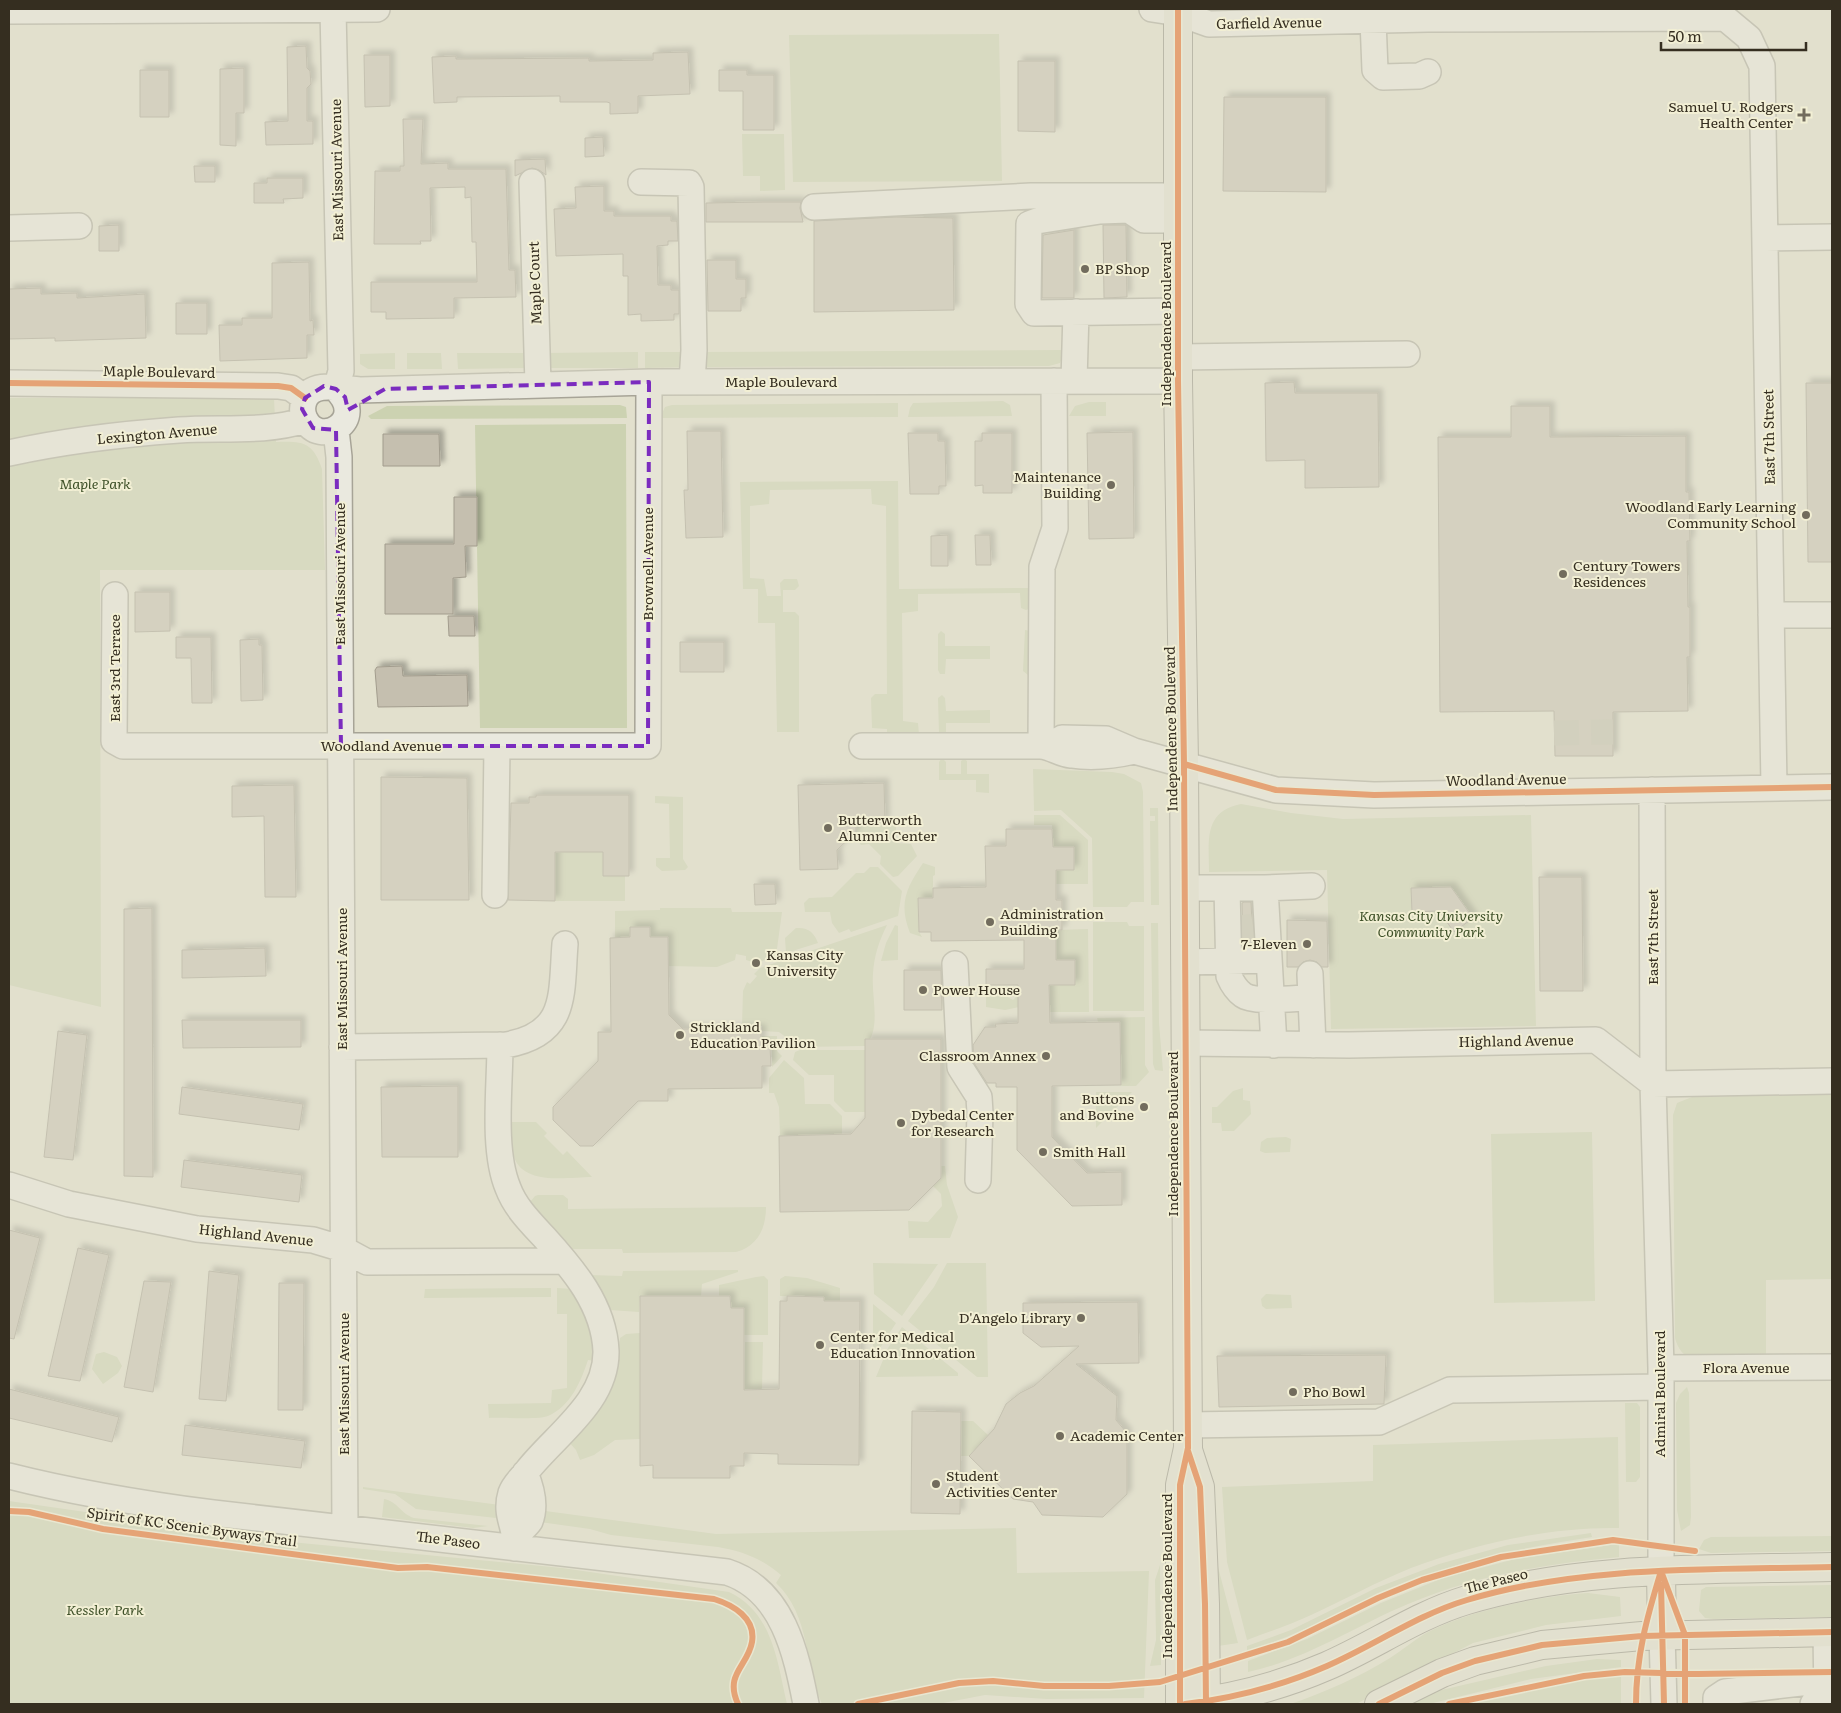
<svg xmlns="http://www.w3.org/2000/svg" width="1841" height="1713" font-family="Literata,serif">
<defs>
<filter id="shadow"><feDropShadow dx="4.5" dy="-4.5" stdDeviation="2.5" flood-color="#0004"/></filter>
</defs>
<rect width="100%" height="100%" fill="#e2e0cd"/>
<path fill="#ccd2b1" d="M999 34 1002 181 793 182 789 35Z
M742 134H784L785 190 760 191V176H743Z
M1065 350 1060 363 1049 366 704 367V352Z
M638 352V368H541V353Z
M645 352H688L687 367 645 368Z
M395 353V369H368L360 364V354Z
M407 353H441L442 369H407Z
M457 353H534V368L458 369Z
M9 398H274L276 442C303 441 313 442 322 469L325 570H100L101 1007 9 985Z
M1003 401 1010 405 1012 416 908 417 910 408 913 403Z
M1089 402H1106V416H1069L1075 406Z
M898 403V417L660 418 665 407 672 405Z
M620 405 626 407 627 418 371 419 368 416 387 406Z
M626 424 627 728H480L475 425Z
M898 481 899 589 1032 588 1031 608 1026 610 1021 608 1020 593 918 594V611L902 613 903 721 918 723 919 735 887 738V729L872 728 871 698 875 694H887L886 506 872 504 871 489 770 490 769 504 750 506V578L764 579 767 596H781L780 583 784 579H797L799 586 795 590H783V612H795L799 616V732H777L775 623H758V589H743L740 482Z
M1025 630 1030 631V674L1028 675 1023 671Z
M941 631 945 634V646H990V659H946L945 674H940L938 670V634Z
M942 695 945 698 946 711 990 710V723H946V735L939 734 938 698Z
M942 758 946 762V774H961V761L964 759 967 761V774H989V793L976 792V780H939V762Z
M1033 769 1112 772 1124 774 1141 783 1143 792 1144 902H1131L1127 907H1093L1092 838 1061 810 1034 811Z
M655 796 683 797V859L688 867 685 870 662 871 656 866V858H670L669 804 655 803Z
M1241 804 1291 813 1343 819 1531 815 1536 1026 1331 1029 1327 870 1209 872C1209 840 1203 812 1241 804Z
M1150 808H1158L1159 905H1151L1150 821H1155V816H1150Z
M1034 815H1060L1088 840V884H1056V870H1074L1073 847H1053L1052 825H1034Z
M896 822V843L911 844 917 856 898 876 893 877 880 864 881 856 869 844 861 845 854 835 856 832V823Z
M555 852H603V876H625V901H555Z
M923 863 935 867V875L933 876V898L918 899 919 932 922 937 910 933C898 903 907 887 923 863Z
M870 867H878L902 891 898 916 851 932 849 929 839 933 832 923 830 912H805L804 903 809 898 832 897 856 873H864Z
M660 908H731L732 912H782L776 956 756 963 746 960V956L736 954 735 960 717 967 668 966 650 937V927H630V937L615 938V911L660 910Z
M1093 922H1127L1129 926H1144V1011H1093Z
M1151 923H1158L1159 1023 1163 1071 1155 1070 1153 1064Z
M887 925C879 941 874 956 873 974 871 997 882 1029 865 1046L799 1047 779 1032 762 1031V1026H742L743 991 747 982 750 984 757 976 754 974 760 968Z
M895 925 898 926V960L881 961 886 943Z
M796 928C808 927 814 932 818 943L786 953 785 938Z
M1088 929 1089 1012H1026L1024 1006 1005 1010 986 1007V990L1002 994 1013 1000 1018 995V1003L1049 985 1075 960H1056V930Z
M1145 1017V1065L1149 1072 1136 1086H1121L1120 1022H1098L1097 1018Z
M762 1036H777V1051L782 1056 772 1067V1046H762Z
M800 1050H865V1112H845L834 1101V1075H809L793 1060 795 1052Z
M784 1060 804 1078 805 1104H830L842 1116V1134L780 1136 779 1107 774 1093H769V1078Z
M1243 1088V1100L1250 1101 1251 1114 1234 1131H1222L1221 1123H1212V1107H1217L1233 1091Z
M1096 1092H1132L1096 1128Z
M1832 1094V1279L1766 1280V1360C1750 1360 1707 1363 1695 1360 1683 1356 1678 1349 1675 1338L1673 1115 1677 1103 1692 1097Z
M512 1122H536L547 1133 544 1136 563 1155 567 1151 592 1177C568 1177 524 1186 514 1157 510 1147 512 1133 512 1122Z
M1592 1132 1595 1301 1494 1303 1491 1134Z
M1286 1137 1291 1139 1290 1152 1265 1153 1260 1151 1261 1142 1267 1138Z
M941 1166H945L947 1185 958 1217 950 1238H909L908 1221 928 1222 942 1206 941 1194 933 1186 941 1178Z
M538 1195H563L568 1199V1209L766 1207C766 1228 758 1246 736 1252L623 1253 622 1249H569L537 1217 530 1202 535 1196Z
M873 1263 938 1264 902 1316 874 1294Z
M947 1263H986L988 1377H977L908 1321 934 1287Z
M738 1270V1272L702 1284 701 1296H640L639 1312 610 1310 589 1275 622 1276 623 1271Z
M785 1276 807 1278 840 1288V1301H824V1297L780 1296V1279Z
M756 1277 764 1276 768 1280V1335H744V1308H731L730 1296H719V1285Z
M551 1288V1297L424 1298 425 1289Z
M557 1288 573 1289 591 1328 595 1361 588 1360C581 1381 571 1406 548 1416 539 1420 502 1417 489 1418L488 1404 551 1403 552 1390 567 1388V1314H557Z
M1266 1294 1291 1295 1292 1308 1266 1309 1262 1306 1261 1299Z
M873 1304 896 1323 875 1356 873 1355Z
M902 1327 958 1373V1376L876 1377 888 1348Z
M640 1333V1439L615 1440 594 1455 580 1460 576 1450 567 1440 610 1391 617 1367 620 1338 626 1334Z
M745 1342H763L762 1389H744Z
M104 1352 117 1357 122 1366 118 1373 103 1384 92 1369 96 1354Z
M1687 1387 1689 1393 1691 1517 1690 1525 1681 1531 1677 1510 1676 1403 1680 1394Z
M1625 1403H1637L1640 1407V1477L1636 1482H1626Z
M961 1421H973L988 1435 969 1456H961Z
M1618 1437 1619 1528C1549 1527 1477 1543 1411 1568 1376 1582 1344 1600 1311 1615 1290 1625 1268 1632 1247 1640L1227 1562 1222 1487 1373 1481V1445Z
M363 1487 500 1505 496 1518 416 1509 395 1494 363 1489Z
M384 1499C397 1501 401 1514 414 1518L488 1526 473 1528 382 1517Z
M9 1501 301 1543 562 1568 729 1592C773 1613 777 1661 787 1704H9Z
M538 1510 716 1534 1016 1528 1017 1573 1149 1571 1144 1698 1047 1699 985 1695 938 1704H822C804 1664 811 1616 776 1583L781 1575C763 1559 742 1551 718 1547L611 1535 590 1529 540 1522Z
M1591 1533 1592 1537C1529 1547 1467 1558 1408 1582 1353 1604 1304 1634 1247 1651V1646L1291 1630 1376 1588 1439 1564 1508 1545Z
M1832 1536V1551L1711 1553 1699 1549 1704 1540 1711 1537Z
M1611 1545H1619V1557C1546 1564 1476 1575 1408 1604 1355 1626 1305 1660 1248 1672V1661L1307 1639 1381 1603 1443 1578 1515 1559Z
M1160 1565 1161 1665 1150 1666 1156 1640 1155 1580Z
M1218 1567 1238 1643 1218 1646Z
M1832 1585V1617L1713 1619 1705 1618 1699 1611 1701 1590 1706 1587Z
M1588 1593 1620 1597 1621 1616 1546 1625 1473 1643 1356 1704H1290C1324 1693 1359 1677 1390 1658 1403 1650 1415 1639 1428 1632 1470 1610 1541 1596 1588 1593Z
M1597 1659 1621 1660V1667L1531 1679 1429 1704H1404L1437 1691 1546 1666Z
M1617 1675 1621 1677V1704H1468L1549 1685Z"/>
<path fill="#c5bfaf" stroke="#a29c8d" filter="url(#shadow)" d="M306 46 307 68 310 71 311 84 307 88V121H313V144L266 145 265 122 288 121 287 47Z
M688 52 690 94 638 96V113L610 114V103L607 102H560V96L457 97V102L434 103 432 57 456 56V59L589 58V61L653 60V53Z
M364 55H390V106L365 107Z
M1018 61H1055V132L1018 131Z
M244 68V113H236V146L220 145V69Z
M140 70H169V117H140Z
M719 70H747V75H774V130H743V91H719Z
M1224 97H1326V192L1223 191Z
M403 119H423L421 164 448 163V169H506L509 270H515L516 297 454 298V318L386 319V312H371V282H477L476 242H472L471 197 465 198V187L430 188 431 241H420L421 244H374L375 171H400V166H404Z
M603 137 604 156 585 157V138Z
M545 159 546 175 539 170 532 168 515 176V160Z
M194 166H215V182H195Z
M267 178H303V198L283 199 284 203H254V183H267Z
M604 186V211H614V216H671V221H677L678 241H668V245L657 246 658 285H671V290H679V314H674V320L641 321V314L628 315V276H623V254L556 256 554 209 576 208 575 187Z
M763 202H801L800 208 803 222H706V203Z
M896 217 953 218 954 310 814 312V221Z
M119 225V251H99V226Z
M1103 225H1126L1127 297 1104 298Z
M1074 230V298H1042L1043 235Z
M707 260H736V279H746V298H741V311H708Z
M309 262 310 321 313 320 314 335H307V358L220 361 219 325H242V318H272V263Z
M41 288V294L77 293V298L145 294 146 338 55 341V338L9 339V289Z
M176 303H207V334H176Z
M1294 382 1295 393H1378L1379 487 1305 488V460L1266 461 1265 383Z
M1806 383H1832V562H1808Z
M1511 406H1550V437L1686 436V492H1689L1690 541H1687L1688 607H1690V657H1687L1688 711 1613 712V756H1555L1554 711 1440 712 1438 437H1511Z
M687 431H721L723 537 686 538 684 490H688Z
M1133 432 1134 538 1089 539 1087 433Z
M908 433H938V441H945L946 486H939V494H910Z
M982 433H1012V493H983V485L975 486V441H982Z
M383 434H439L440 466H383Z
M454 497H477V546H465L466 577 453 578V614H385V544H454Z
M948 535V566H931V536Z
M975 535H990L991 565H976Z
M135 592H170V631L135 632Z
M448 616H474L475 636H449Z
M176 637H211L212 703H192L191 658H176Z
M259 639V645H262L263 700 241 701 240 640Z
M680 642H724V672H680Z
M402 666 403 676 467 675 468 706 378 707 375 670 377 667Z
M381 777 467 778 469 900H381Z
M884 783 885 822 856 823V832L837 850 838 869 800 870 798 785Z
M294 785 296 897H265L264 816 232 817V786Z
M536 795H629V876H603V852H555V901L508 900 511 803H529V797H536Z
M1006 829H1052L1053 847H1074V870H1056V900H1062V930H1056V960H1075V985H1049L1050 1023 1120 1022 1121 1085 1052 1086V1137L1087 1173 1122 1172V1205L1072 1206 1017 1150V1087H996V1083H987L974 1063 973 1045 985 1027H996L995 1024 1018 1023V985H986V969H1024V940L931 941V932H919L918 898H933V888L986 887 985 846H1006Z
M1539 877H1582L1583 991H1540Z
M754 884H775L776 904 755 905Z
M1451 887 1473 918 1454 932 1439 911 1412 912 1411 888Z
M1244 902H1251L1253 946H1243L1242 903Z
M152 908 153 1177 124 1176V909Z
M1287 920 1327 921 1328 967H1322L1317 962 1310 960 1303 962 1298 967H1287Z
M630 927H650V937H668L669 1015 683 1029H761V1047H770L771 1066H762V1088L668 1089V1101H638L593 1146H580L553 1120V1107L598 1061V1032H611L610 938 630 937Z
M265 948 266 976 182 978V950Z
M904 970H941L942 1010H904Z
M182 1020H301V1047L183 1048Z
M58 1031 87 1035 73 1160 44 1157Z
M865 1039H941V1178L909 1210 780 1212 779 1136 851 1134 865 1118Z
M458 1086V1157H382L381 1087Z
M182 1087 303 1104 299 1130 179 1114Z
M184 1160 302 1175 299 1202 181 1187Z
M9 1230 40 1238 14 1339 9 1338Z
M78 1248 109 1255 80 1381 48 1376Z
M209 1271 239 1275 226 1401 199 1399Z
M144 1281 171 1282 153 1392 124 1387Z
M279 1283H304L303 1410H278Z
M640 1296H730L731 1308H744V1390L779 1389 780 1301H787V1296L824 1297V1301H860L859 1465 778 1464V1454L744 1453V1466H730V1478H653V1465L640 1466Z
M1138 1302 1139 1363 1076 1364 1117 1396 1116 1420 1127 1433V1494L1103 1517 1042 1515 1033 1502 1013 1499 969 1456 994 1429 1006 1404 1020 1393 1034 1386 1079 1346 1041 1347 1023 1333V1303Z
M1386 1355 1384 1404 1219 1407 1217 1356Z
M9 1389 119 1417 112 1442 9 1418Z
M912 1411 961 1412 960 1514 911 1513Z
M185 1425 305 1441 301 1468 182 1455Z"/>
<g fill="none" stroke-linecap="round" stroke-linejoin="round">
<path stroke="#bfbcaa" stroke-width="25" stroke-dasharray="25 12" stroke-linecap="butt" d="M1554 733 1613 732
M1233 929 1253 926"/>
<defs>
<path id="minor" d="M1152 9 1178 13 1209 24 1428 19 1725 18 1749 38 1762 66 1774 787
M333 10 341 371 336 389
M9 11 377 9
M1373 20 1375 70 1383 77 1419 76 1428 72
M532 182 538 385
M641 182 689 183 691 187 694 350 692 382
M814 207 1031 196H1178
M9 228 79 226
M1766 238 1832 237
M1178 311 1034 313 1028 304 1029 224 1037 221 1100 211 1129 210 1144 220H1178
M1178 357 1407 354
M1074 381 1076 312
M9 383 278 386 291 388 305 398
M336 389C369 421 319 449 305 419 302 413 302 407 304 401 311 379 343 389 360 390L649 382 1178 381
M336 430 339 457 345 1528
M9 453C64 441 123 434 179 430 220 427 266 433 305 420
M115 595 114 741 123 746H648L649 382
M1771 615H1832
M862 746H1041C1052 747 1060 754 1071 755 1092 758 1113 756 1134 751
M1041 746 1042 567 1055 528 1054 381
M1051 747 1062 738 1106 739 1134 751 1276 790 1374 795 1832 787
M1652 790 1653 1084 1661 1368V1571
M1184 888H1265L1274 1045
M1227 888 1229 976C1232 983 1236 990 1243 995 1254 1003 1296 998 1311 998
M1265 888 1312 886
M495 895 497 746
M1185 962 1269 960
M955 964 960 1067 979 1097 980 1113 978 1180
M1310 974 1313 1045
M1185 1043 1349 1045 1596 1040 1653 1084 1832 1081
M500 1045C500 1087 492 1150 508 1188 515 1207 530 1222 544 1237 573 1269 604 1305 606 1351 607 1402 555 1435 527 1471 521 1479 514 1484 511 1493 504 1516 517 1527 515 1548
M342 1047 506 1045C568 1034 561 995 565 944
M9 1185 69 1204 197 1229 313 1240 343 1249 367 1262 564 1261
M1661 1368 1832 1367
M1187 1425 1379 1422 1450 1390 1661 1387
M9 1476C76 1493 144 1504 213 1513L727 1572C783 1590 796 1653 806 1704
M516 1536C520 1531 527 1526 530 1521 536 1506 531 1487 525 1473
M1662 1635 1664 1704
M1716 1704V1698L1725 1692 1827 1680
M1813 1704 1827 1701 1826 1632"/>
<path id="major" d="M1178 9V381L1184 764 1188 1448 1180 1485V1704
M1188 1450 1200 1487 1205 1604 1206 1704
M1661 1571 1662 1635
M1185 1704C1235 1698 1281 1686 1327 1666 1375 1645 1417 1615 1467 1600 1583 1565 1713 1570 1832 1567
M1379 1704 1442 1673 1475 1661 1542 1645 1642 1636 1832 1632"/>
</defs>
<use href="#minor" stroke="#a7a497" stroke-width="28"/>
<use href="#major" stroke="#8d8a7d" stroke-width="30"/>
<use href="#minor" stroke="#eae9df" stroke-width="25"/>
<use href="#major" stroke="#e2e0d0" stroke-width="28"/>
<defs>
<path id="cycleway" d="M1178 9V381L1184 764 1188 1448 1180 1485V1704
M9 383 278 386 291 388 305 398
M1184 764 1276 790 1374 795 1832 787
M1188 1451 1200 1487 1205 1604 1206 1704
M9 1511 29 1512 103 1529 398 1568 427 1567 714 1599C733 1605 756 1618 752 1642 748 1666 724 1674 738 1704
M1661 1571 1685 1635V1704
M1661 1584 1664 1704
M858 1704 959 1683 993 1681 1044 1686H1109L1160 1682 1288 1642 1378 1598 1422 1580 1501 1557 1613 1540 1695 1551
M1185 1704C1235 1698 1281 1686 1327 1666 1375 1645 1417 1615 1467 1600 1583 1565 1713 1570 1832 1567
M1379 1704 1442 1673 1475 1661 1542 1645 1642 1636 1832 1632
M1449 1704 1584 1676 1625 1672 1698 1674 1832 1672
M1636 1704C1636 1656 1647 1617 1661 1571"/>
</defs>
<use href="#cycleway" stroke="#f2efd4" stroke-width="9"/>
<use href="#cycleway" stroke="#e8590c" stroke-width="6"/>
</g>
<path d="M0 0H1841V1713H0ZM649 382 648 746H341L336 430 313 428 302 409 305 398 324 386 336 389 345 397 348 410 385 389Z" fill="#e2e0cd" fill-opacity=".55" fill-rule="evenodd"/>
<path fill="none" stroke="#7b2cbf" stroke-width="4" stroke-dasharray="10 6" stroke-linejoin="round" d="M649 382 648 746H341L336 430 313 428 302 409 305 398 324 386 336 389 345 397 348 410 385 389Z"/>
<g fill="#726c5d" stroke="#f2efd4" stroke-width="2">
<path d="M1801.5 107.5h5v5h5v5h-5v5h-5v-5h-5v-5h5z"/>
<circle cx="1085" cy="269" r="5"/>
<circle cx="1111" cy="485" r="5"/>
<circle cx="1806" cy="515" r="5"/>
<circle cx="1563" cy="574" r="5"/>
<circle cx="828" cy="828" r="5"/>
<circle cx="990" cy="922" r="5"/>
<circle cx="1307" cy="944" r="5"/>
<circle cx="756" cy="963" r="5"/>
<circle cx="923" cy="990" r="5"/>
<circle cx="680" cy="1035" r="5"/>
<circle cx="1046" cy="1056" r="5"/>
<circle cx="1144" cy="1107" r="5"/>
<circle cx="901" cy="1123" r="5"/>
<circle cx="1043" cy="1152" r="5"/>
<circle cx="1081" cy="1318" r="5"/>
<circle cx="820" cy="1345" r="5"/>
<circle cx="1293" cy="1392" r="5"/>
<circle cx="1060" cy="1436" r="5"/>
<circle cx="936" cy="1484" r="5"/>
</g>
<g text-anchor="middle" stroke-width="4" stroke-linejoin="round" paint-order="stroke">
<g font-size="14" fill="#352e20" stroke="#f2efd4">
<text transform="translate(1269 23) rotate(-1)" y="5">Garfield Avenue</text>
<text transform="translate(337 170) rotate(-91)" y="5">East Missouri Avenue</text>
<text transform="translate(535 283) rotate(-92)" y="5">Maple Court</text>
<text transform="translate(1166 324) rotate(-90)" y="5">Independence Boulevard</text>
<text transform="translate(159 372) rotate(1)" y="5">Maple Boulevard</text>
<text x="781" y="387">Maple Boulevard</text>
<text transform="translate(157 434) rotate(-5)" y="5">Lexington Avenue</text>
<text transform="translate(1769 437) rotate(-91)" y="5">East 7th Street</text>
<text transform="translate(648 564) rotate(-90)" y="5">Brownell Avenue</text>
<text transform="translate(340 574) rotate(-90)" y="5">East Missouri Avenue</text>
<text transform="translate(115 668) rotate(-90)" y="5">East 3rd Terrace</text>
<text transform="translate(1171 729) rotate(-91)" y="5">Independence Boulevard</text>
<text x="381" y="751">Woodland Avenue</text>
<text transform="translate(1506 780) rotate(-1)" y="5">Woodland Avenue</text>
<text transform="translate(1653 937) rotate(-90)" y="5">East 7th Street</text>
<text transform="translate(342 979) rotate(-90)" y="5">East Missouri Avenue</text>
<text transform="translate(1516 1041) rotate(-1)" y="5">Highland Avenue</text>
<text transform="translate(1173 1134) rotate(-90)" y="5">Independence Boulevard</text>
<text transform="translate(256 1235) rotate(6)" y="5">Highland Avenue</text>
<text x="1746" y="1373">Flora Avenue</text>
<text transform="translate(344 1384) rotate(-90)" y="5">East Missouri Avenue</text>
<text transform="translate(1660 1394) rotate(-90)" y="5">Admiral Boulevard</text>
<text transform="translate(192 1527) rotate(8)" y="5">Spirit of KC Scenic Byways Trail</text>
<text transform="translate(448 1540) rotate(7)" y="5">The Paseo</text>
<text transform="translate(1167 1576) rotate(-90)" y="5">Independence Boulevard</text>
<text transform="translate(1496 1581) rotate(-14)" y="5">The Paseo</text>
</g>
<g font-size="14" fill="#352e20" stroke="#f2efd4" text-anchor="start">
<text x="1793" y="112" text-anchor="end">Samuel U. Rodgers<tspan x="1793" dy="16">Health Center</tspan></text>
<text x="1095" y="274">BP Shop</text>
<text x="1101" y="482" text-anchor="end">Maintenance<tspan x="1101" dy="16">Building</tspan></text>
<text x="1796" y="512" text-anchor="end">Woodland Early Learning<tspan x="1796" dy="16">Community School</tspan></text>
<text x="1573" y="571">Century Towers<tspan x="1573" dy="16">Residences</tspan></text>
<text x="838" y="825">Butterworth<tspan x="838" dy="16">Alumni Center</tspan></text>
<text x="1000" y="919">Administration<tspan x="1000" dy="16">Building</tspan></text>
<text x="1297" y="949" text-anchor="end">7-Eleven</text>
<text x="766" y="960">Kansas City<tspan x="766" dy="16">University</tspan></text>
<text x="933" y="995">Power House</text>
<text x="690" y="1032">Strickland<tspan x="690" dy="16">Education Pavilion</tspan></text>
<text x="1036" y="1061" text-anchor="end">Classroom Annex</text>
<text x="1134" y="1104" text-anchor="end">Buttons<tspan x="1134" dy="16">and Bovine</tspan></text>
<text x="911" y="1120">Dybedal Center<tspan x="911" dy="16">for Research</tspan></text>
<text x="1053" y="1157">Smith Hall</text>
<text x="1071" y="1323" text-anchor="end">D'Angelo Library</text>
<text x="830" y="1342">Center for Medical<tspan x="830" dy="16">Education Innovation</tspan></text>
<text x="1303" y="1397">Pho Bowl</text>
<text x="1070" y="1441">Academic Center</text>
<text x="946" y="1481">Student<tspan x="946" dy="16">Activities Center</tspan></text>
</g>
<g font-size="14" font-style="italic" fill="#3e5028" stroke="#f2efd4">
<text x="95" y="489">Maple Park</text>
<text x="1431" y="921">Kansas City University<tspan x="1431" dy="16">Community Park</tspan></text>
<text x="105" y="1615">Kessler Park</text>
</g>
</g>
<rect width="1841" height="1713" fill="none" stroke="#352e20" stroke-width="20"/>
<path d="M1661 42v8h145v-8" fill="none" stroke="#352e20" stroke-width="2.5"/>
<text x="1668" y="42" font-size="15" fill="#352e20" stroke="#f2efd4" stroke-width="4" paint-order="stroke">50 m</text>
</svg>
